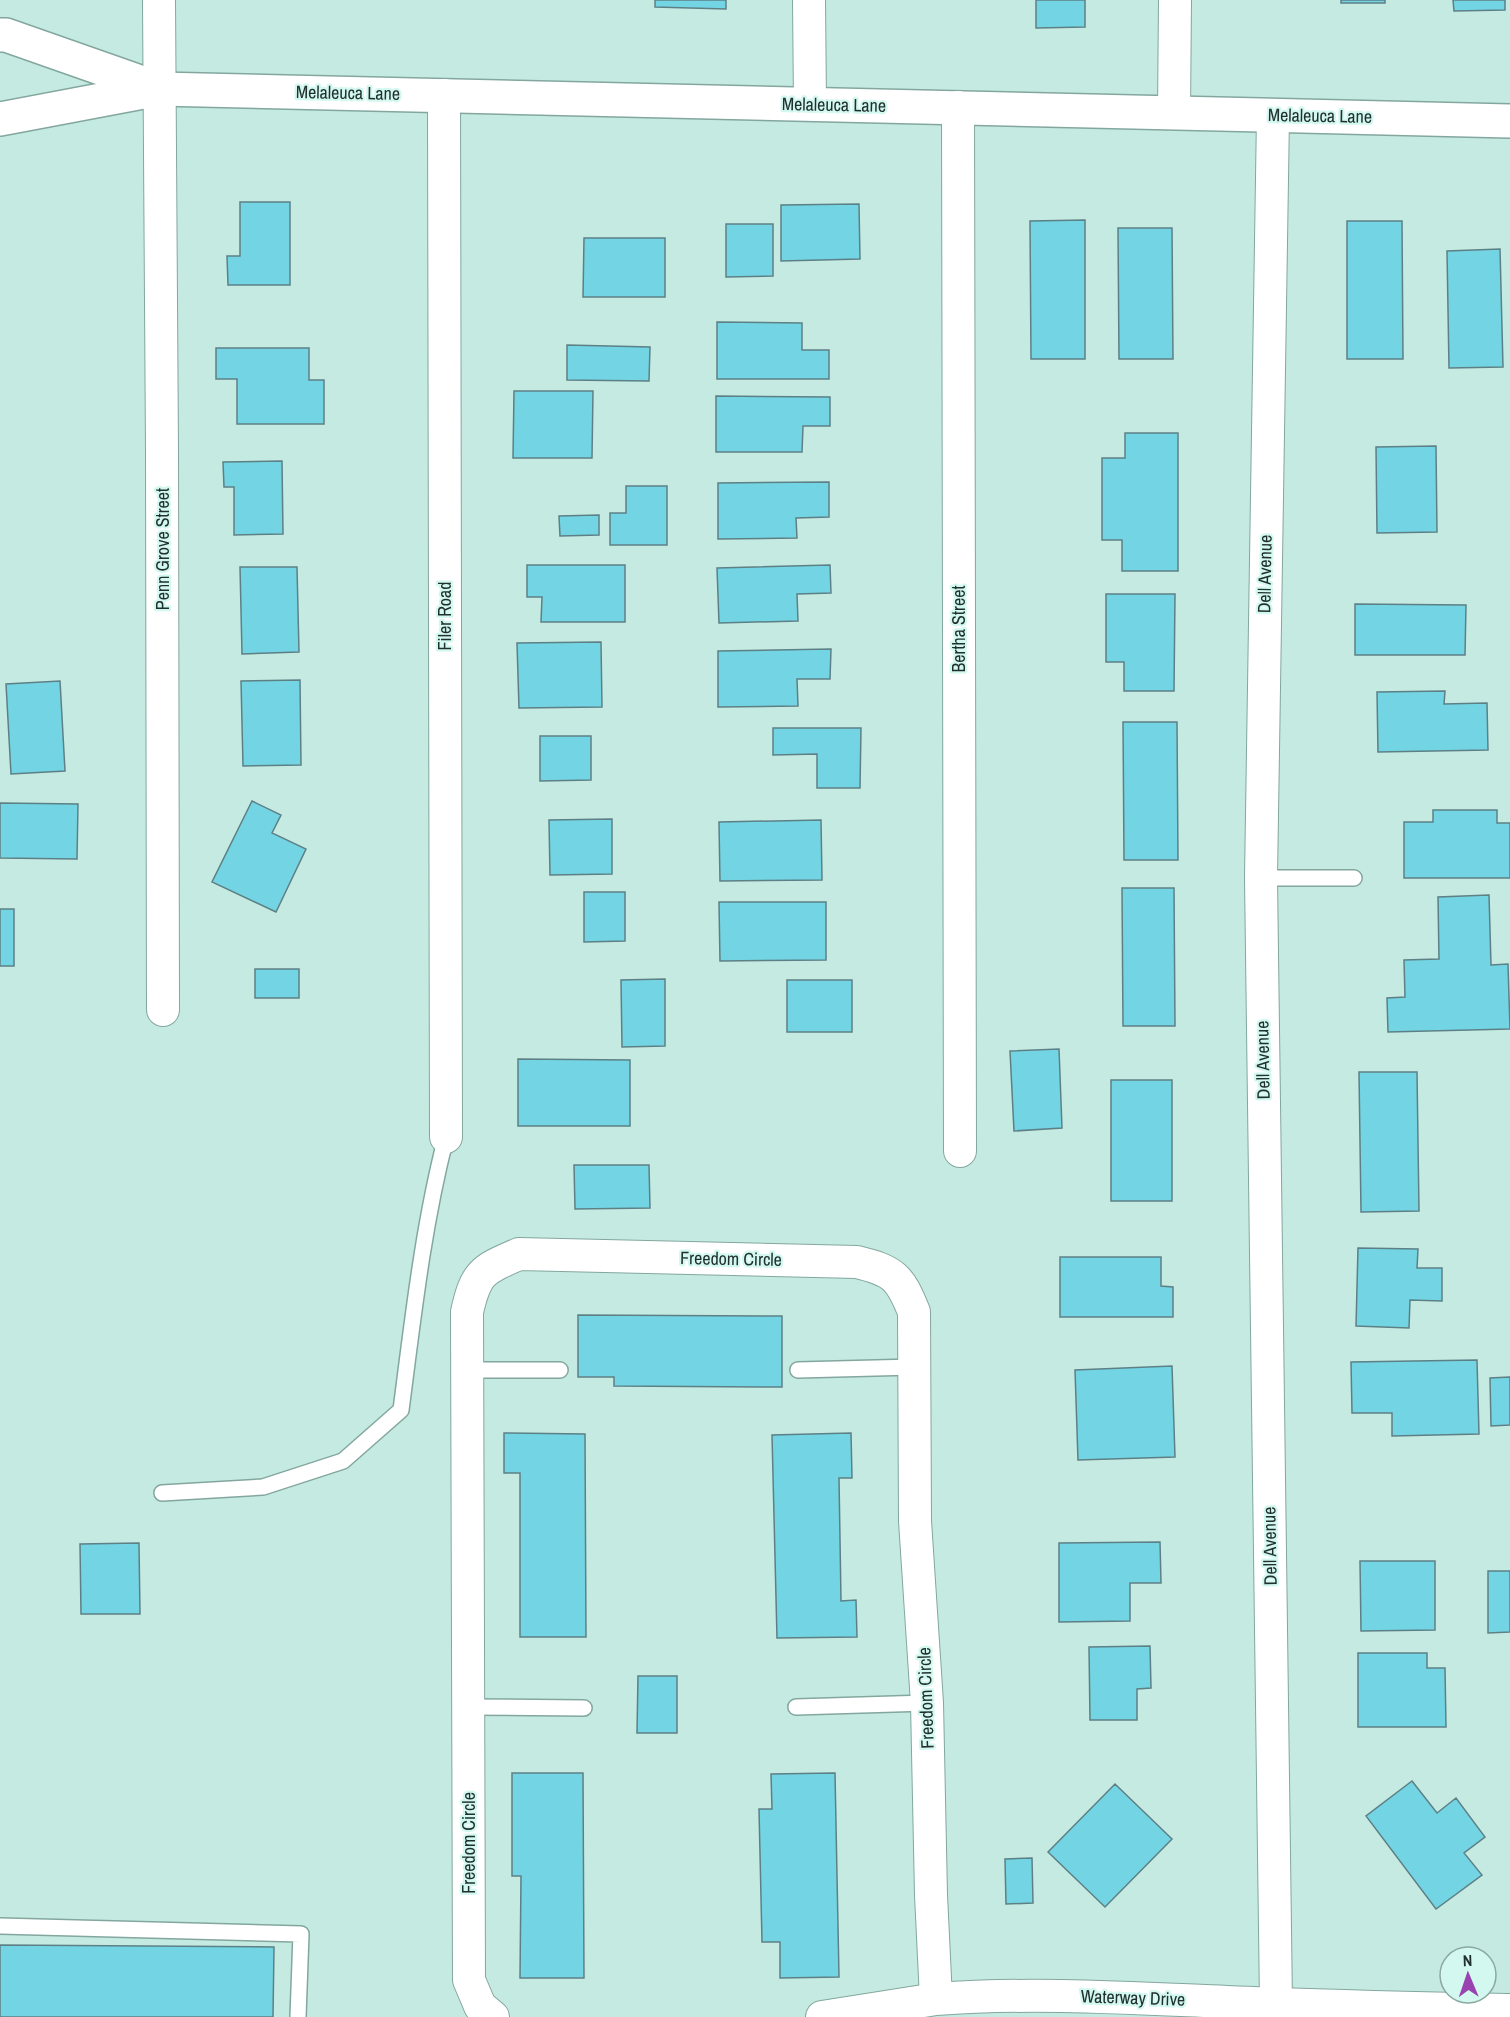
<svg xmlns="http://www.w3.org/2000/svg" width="1510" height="2017" font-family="'Archivo Narrow',sans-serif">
<rect width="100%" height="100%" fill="#c5eae1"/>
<path fill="#73d5e3" stroke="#5d8086" stroke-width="1.5" d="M655 0H726V9L655 7Z
M1036 0H1085V27L1036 28Z
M1341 0H1385V3H1341Z
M1453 0H1505V10L1454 11Z
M240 202H290V285H228L227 256H240Z
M859 204 860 259 781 261V205Z
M1085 220V359H1031L1030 221Z
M1347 221H1402L1403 359H1347Z
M726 224H773V276L726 277Z
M1118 228H1172L1173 359H1119Z
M584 238H665V297H583Z
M1500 249 1503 367 1449 368 1447 251Z
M717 322 802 323V350H829V379H717Z
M567 345 650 347 649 381 567 380Z
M216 348H309V380H324V424H237V379H216Z
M514 391H593L592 458H513Z
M716 396 830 397V426H803L802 452H716Z
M1125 433H1178V571H1122V540H1102V458H1125Z
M1436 446 1437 532 1377 533 1376 447Z
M282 461 283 534 234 535V487H224L223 462Z
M829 482V517L796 518 797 538 718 539V483Z
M626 486H667V545H610V513H626Z
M599 515V535L560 536 559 516Z
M527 565H625V622H541L542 597H527Z
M830 565 831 593 797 594 798 621 719 623 717 568Z
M240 567H297L299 652 242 654Z
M1106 594H1175L1174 691H1124V662H1106Z
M1355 604 1466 605 1465 655H1355Z
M601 642 602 707 519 708 517 643Z
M831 649 830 679H797L798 706 718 707V651Z
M300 680 301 765 243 766 241 681Z
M60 681 65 771 11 774 6 684Z
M1445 691 1444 704 1487 703 1488 750 1378 752 1377 692Z
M1123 722H1177L1178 860H1124Z
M773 728H861L860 788H817V754L773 755Z
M540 736H591V780L540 781Z
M252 801 281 815 272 833 306 849 276 912 212 882Z
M0 803 78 804 77 859 0 858Z
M1433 810H1497V823H1510V878H1404V822H1433Z
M612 819V874L550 875 549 820Z
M821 820 822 880 720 881 719 822Z
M1122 888H1174L1175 1026H1123Z
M584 892H625V941L584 942Z
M1489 895 1491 965 1508 964 1510 1029 1388 1032 1387 998 1405 997 1404 960 1439 959 1438 897Z
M719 902H826V960L720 961Z
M0 909H14V966H0Z
M255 969H299V998H255Z
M665 979V1046L622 1047 621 980Z
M787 980H852V1032H787Z
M1059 1049 1062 1128 1014 1131 1010 1051Z
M518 1059 630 1060V1126H518Z
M1359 1072H1417L1419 1211 1361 1212Z
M1111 1080H1172V1201H1111Z
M574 1165H649L650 1208 575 1209Z
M1358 1248 1418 1249 1417 1268H1442V1301L1410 1300 1409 1328 1356 1326Z
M1060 1257H1161V1286L1173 1287V1317H1060Z
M578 1315 782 1316V1387L614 1386V1377H578Z
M1477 1360 1479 1434 1392 1436V1413H1352L1351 1362Z
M1172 1366 1175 1457 1078 1460 1075 1370Z
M1510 1377V1425L1491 1426 1490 1378Z
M504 1433 585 1434 586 1637H520V1473H504Z
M851 1433 852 1478H839L841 1601 856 1600 857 1637 777 1638 772 1435Z
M1160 1542 1161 1583H1130V1621L1059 1622V1543Z
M139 1543 140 1614H81L80 1544Z
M1360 1561H1435V1630L1361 1631Z
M1488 1571H1510V1632L1488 1633Z
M1150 1646 1151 1688 1137 1689V1720H1090L1089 1647Z
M1358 1653H1427V1668H1445L1446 1727H1358Z
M638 1676H677V1733H637Z
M512 1773H583L584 1978H520L521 1876H512Z
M835 1773 839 1977 780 1978V1942H762L759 1809H772L771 1774Z
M1412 1781 1437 1813 1456 1798 1485 1837 1464 1853 1482 1875 1436 1909 1366 1816Z
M1115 1784 1172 1839 1105 1907 1048 1852Z
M1032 1858 1033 1903 1006 1904 1005 1859Z
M0 1945 274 1947 273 2017H0Z"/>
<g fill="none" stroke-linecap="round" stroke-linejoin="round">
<defs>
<path id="service" d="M1261 878H1354
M468 1370H560
M798 1370 914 1367
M162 1493 263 1487 343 1461 401 1410C413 1318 423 1226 446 1137
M468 1707 584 1708
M796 1707 927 1703
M0 1926 301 1934 298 2017"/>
<path id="minor" d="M159 0 162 452 163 1010
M809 0 810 104
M444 95 446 1137
M958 107 960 1151
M1174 113 1175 0
M1273 115 1261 878 1276 2004
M936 1999C1033 1992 1130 1998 1227 2002 1321 2006 1416 2008 1510 2010
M493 2017 480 2006 469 1980 467 1312C476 1272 482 1270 519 1254L857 1262C894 1271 900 1277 914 1312L915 1521 927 1703 931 1895 936 1999 822 2017"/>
<path id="tertiary" d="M0 35H6L157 88
M0 119 159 89 1510 121"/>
</defs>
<use href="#service" stroke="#83a79e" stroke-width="18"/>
<use href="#minor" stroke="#83a79e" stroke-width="34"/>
<use href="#tertiary" stroke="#83a79e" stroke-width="36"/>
<use href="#service" stroke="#fff" stroke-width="15"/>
<use href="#minor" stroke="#fff" stroke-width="32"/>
<use href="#tertiary" stroke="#fff" stroke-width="33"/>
</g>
<g text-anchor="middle" stroke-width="4.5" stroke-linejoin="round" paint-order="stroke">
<g font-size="18" fill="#21302d" stroke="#d2f8ef">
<text transform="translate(348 93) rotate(1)" y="6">Melaleuca Lane</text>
<text transform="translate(834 105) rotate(1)" y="6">Melaleuca Lane</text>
<text transform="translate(1320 116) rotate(1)" y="6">Melaleuca Lane</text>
<text transform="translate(163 549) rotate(-90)" y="6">Penn Grove Street</text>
<text transform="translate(1265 574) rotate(-89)" y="6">Dell Avenue</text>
<text transform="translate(445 616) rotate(-90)" y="6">Filer Road</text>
<text transform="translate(959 629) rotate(-90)" y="6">Bertha Street</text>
<text transform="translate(1263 1060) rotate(-91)" y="6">Dell Avenue</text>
<text transform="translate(731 1259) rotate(1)" y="6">Freedom Circle</text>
<text transform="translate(1270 1546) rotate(-91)" y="6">Dell Avenue</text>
<text transform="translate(926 1698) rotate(-92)" y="6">Freedom Circle</text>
<text transform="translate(469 1843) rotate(-90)" y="6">Freedom Circle</text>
<text transform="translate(1133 1998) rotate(2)" y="6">Waterway Drive</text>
</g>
</g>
<g transform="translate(1468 1975) rotate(358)"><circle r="28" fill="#d2f8ef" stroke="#8ba8a1" stroke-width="1.5"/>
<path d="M0-4.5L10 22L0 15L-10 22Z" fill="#9943b0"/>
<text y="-9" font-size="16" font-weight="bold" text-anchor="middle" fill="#21302d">N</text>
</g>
</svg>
